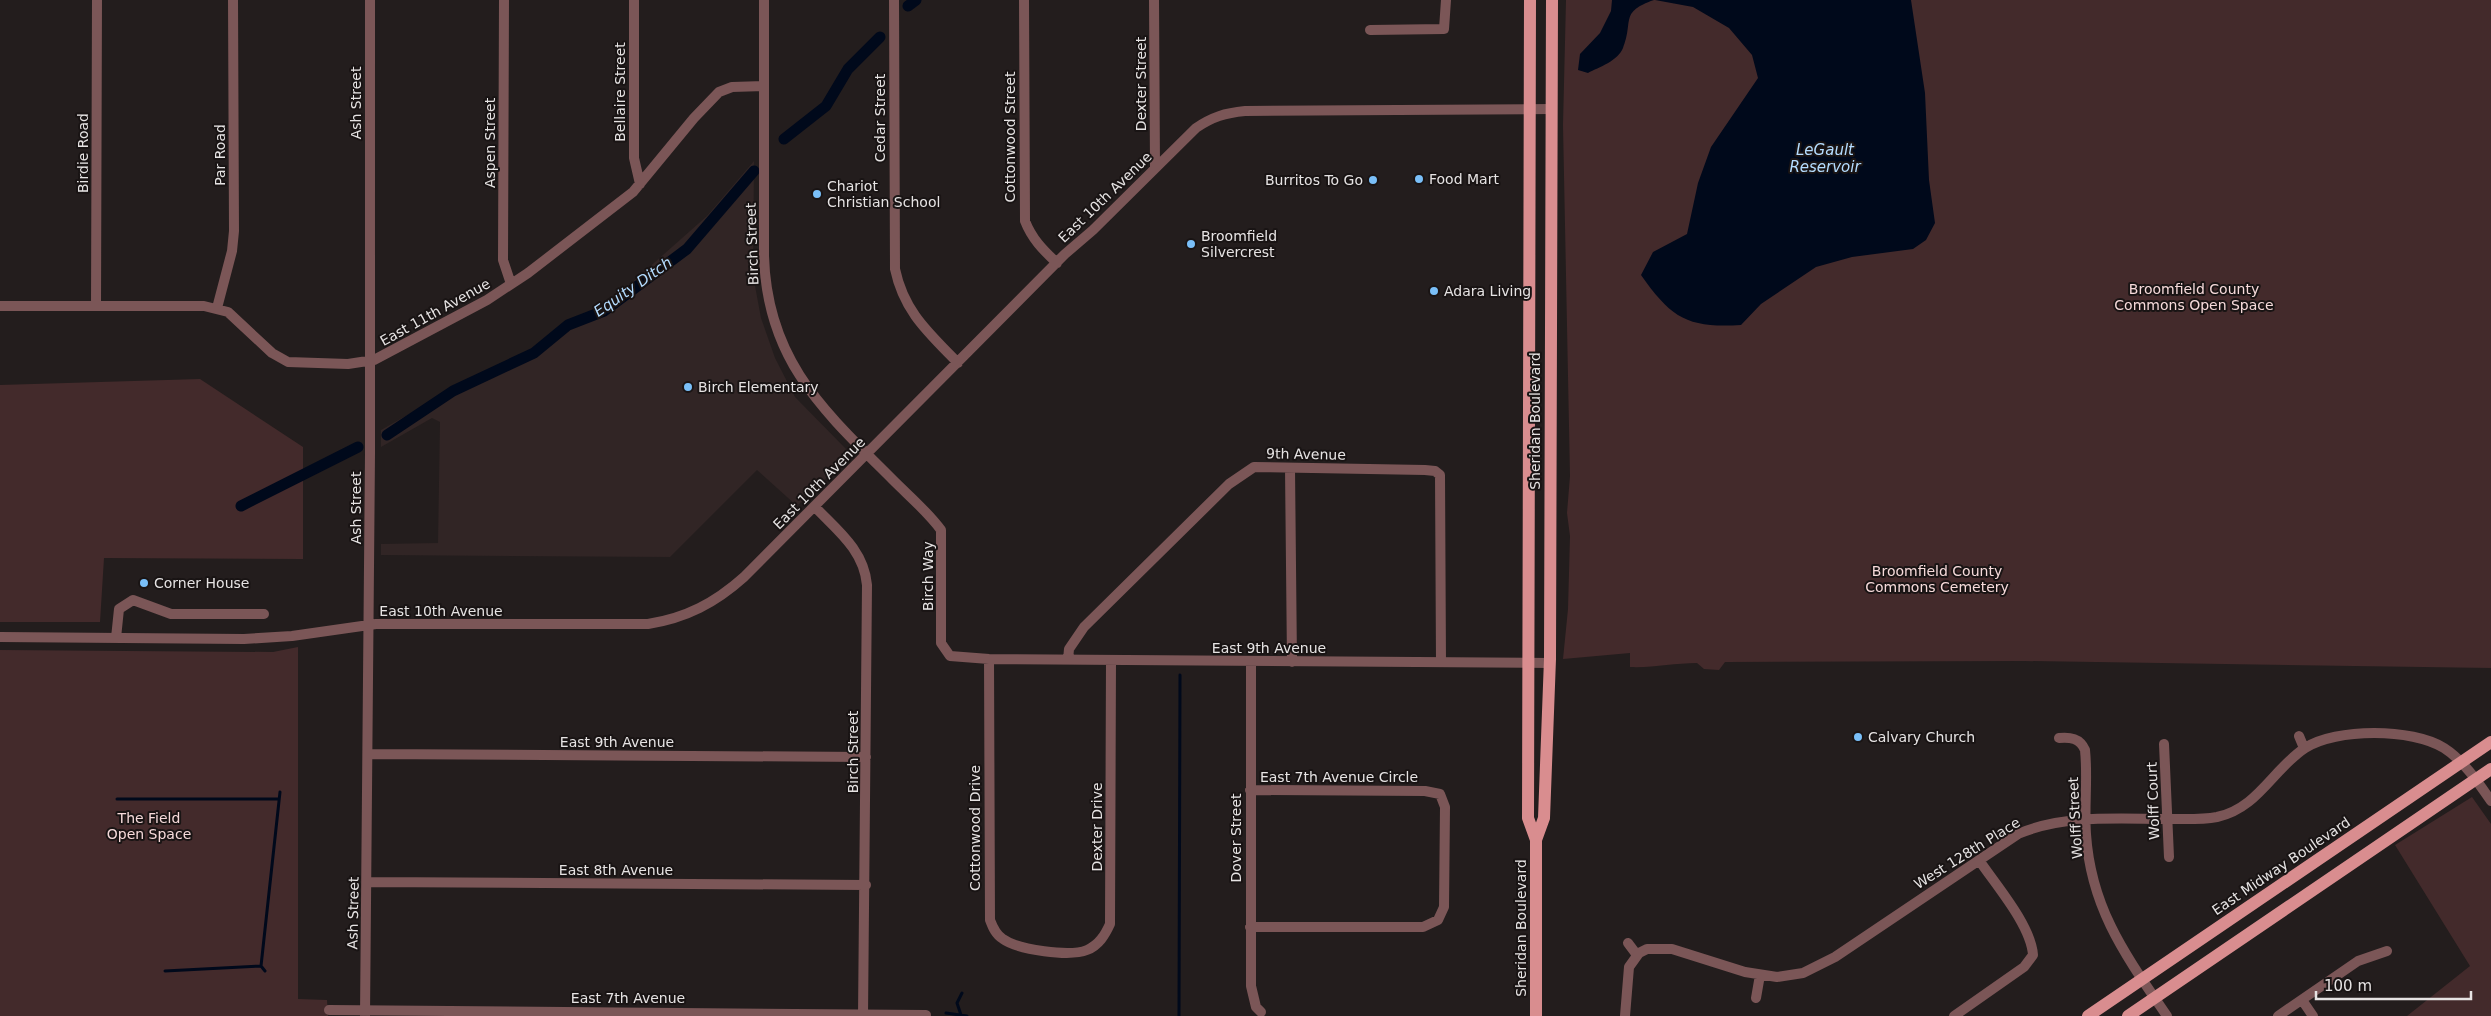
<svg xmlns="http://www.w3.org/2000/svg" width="2491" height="1016" font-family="'DejaVu Sans',sans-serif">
<rect width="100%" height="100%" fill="#231d1d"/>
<path fill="#312525" d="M754 161 753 275 761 318 775 358 795 397 848 451 849 456 797 506 757 470 670 557 381 555V544L438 543 440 422 432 418 381 447V430L460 385 534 350 561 326 611 301 707 216Z"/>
<path fill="#432a2b" d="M1566 0H2491V668L2024 661 1725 662 1719 670 1704 669 1697 663C1674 663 1653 668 1630 667V653L1563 659 1568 609 1570 536 1567 513 1570 476 1563 125Z
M200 379 303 447V559L104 558 100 622H0V385Z
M298 647V999L327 1000 328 1016H0V650L273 652Z
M2472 797 2491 824V1016H2407L2470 966 2395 845Z"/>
<path fill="#00091b" d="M1612 0H1654C1619 12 1634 21 1623 48 1618 61 1599 67 1588 73L1578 70 1580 54 1600 33 1611 11Z
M1655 0H1911L1925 93 1929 180 1935 223 1926 240 1913 249 1852 257 1816 267 1761 304 1741 325C1688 328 1672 319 1641 275L1653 252 1687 234 1698 183 1711 147 1758 78 1752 55 1729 28 1693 7Z"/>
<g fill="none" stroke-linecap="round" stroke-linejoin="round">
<path stroke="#00091b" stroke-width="3" d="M117 799H279
M261 966 265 971
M165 971 261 966 280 792
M946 1013 967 1016
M961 1015 957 1003 962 993
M1179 1016 1180 675"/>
<path stroke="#00091b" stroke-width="11" d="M908 6 916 0
M784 139 826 106 848 69 880 37
M387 435 453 391 534 353 568 325 604 311 687 249 754 171
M241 506 358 447"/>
<path stroke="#7b5657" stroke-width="10" d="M504 0 503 260 511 284
M634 0V158L640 184
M764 0V256C767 361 824 411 893 480 909 496 928 512 941 530V643L950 656 989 659 1550 663
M894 0 895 269C904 312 929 333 958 363
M1024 0 1025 221C1032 239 1043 250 1057 263
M1154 0 1155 167
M1370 30 1444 29 1446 0
M0 306H204L228 312 272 353 288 362 348 364 374 360 487 300 528 273 633 192 694 118 719 92 732 87 764 86
M96 306 97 0
M217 308 232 251 234 231 233 0
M1290 468 1292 662
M815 507C837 530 864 550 867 585L863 1016
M0 637 244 639 292 636 376 624H648C686 618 715 603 744 577L1065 254 1093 230 1196 128C1212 117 1225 113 1245 111L1551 109
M116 638 119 609 133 600 171 614H264
M989 659 990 920C993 928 996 935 1003 939 1018 950 1070 957 1087 950 1099 945 1105 935 1110 924L1111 660
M1068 660 1069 649 1084 627 1229 484 1254 467 1425 470 1435 471 1440 475 1441 662
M1251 661V986L1256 1007 1261 1012
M2299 736 2304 748
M2059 738C2070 737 2080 738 2085 750 2088 778 2084 806 2086 834 2091 909 2126 956 2167 1016
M2164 744 2169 857
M368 754 866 757
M1250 790 1425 791 1440 794 1445 807 1444 907 1438 920 1423 927H1250
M367 882 866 885
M1628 943 1637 955
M1756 998 1760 975
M2302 1000 2313 1016
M329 1010 926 1015
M365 1016 370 454V0
M1625 1016 1629 967 1639 953 1647 949H1672L1745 972 1777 977 1803 973 1835 957 2018 834C2065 814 2119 819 2168 819 2184 819 2201 820 2217 817 2258 808 2272 770 2305 748 2336 728 2412 728 2444 748 2463 760 2478 782 2491 801
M1954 1016 2024 967 2033 955C2031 925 1995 884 1979 860
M2278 1016 2358 961 2387 951"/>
<path stroke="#d98d8f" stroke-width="12" d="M1530 0 1528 818 1536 840V1016
M1536 840 1544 818 1550 659 1552 0
M2088 1016 2491 742
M2128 1016 2491 769"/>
</g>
<g fill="#7abff8" stroke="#191414" stroke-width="2">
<circle cx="1419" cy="179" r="5"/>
<circle cx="1373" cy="180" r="5"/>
<circle cx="817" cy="194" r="5"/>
<circle cx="1191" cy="244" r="5"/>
<circle cx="1434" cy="291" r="5"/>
<circle cx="688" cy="387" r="5"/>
<circle cx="144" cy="583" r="5"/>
<circle cx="1858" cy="737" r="5"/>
</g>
<g text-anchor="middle" stroke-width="4" stroke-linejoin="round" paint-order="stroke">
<g font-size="14" fill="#e6e3e3" stroke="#191414">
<text transform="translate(1141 84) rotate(-90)" y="5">Dexter Street</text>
<text transform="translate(620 92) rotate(-90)" y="5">Bellaire Street</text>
<text transform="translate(356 103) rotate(-90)" y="5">Ash Street</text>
<text transform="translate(880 118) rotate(-90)" y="5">Cedar Street</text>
<text transform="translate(1010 137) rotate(-90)" y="5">Cottonwood Street</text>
<text transform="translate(490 143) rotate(-90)" y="5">Aspen Street</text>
<text transform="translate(83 153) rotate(-90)" y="5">Birdie Road</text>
<text transform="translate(220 155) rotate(-90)" y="5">Par Road</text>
<text transform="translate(1105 197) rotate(-44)" y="5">East 10th Avenue</text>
<text transform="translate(752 244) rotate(-92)" y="5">Birch Street</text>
<text transform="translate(435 312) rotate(-29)" y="5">East 11th Avenue</text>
<text transform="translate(1535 421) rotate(-90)" y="5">Sheridan Boulevard</text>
<text transform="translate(1306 454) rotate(1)" y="5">9th Avenue</text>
<text transform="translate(819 483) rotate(-45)" y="5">East 10th Avenue</text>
<text transform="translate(356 508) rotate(-90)" y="5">Ash Street</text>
<text transform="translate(928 576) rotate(-90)" y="5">Birch Way</text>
<text x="441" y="616">East 10th Avenue</text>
<text x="1269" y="653">East 9th Avenue</text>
<text x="617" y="747">East 9th Avenue</text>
<text transform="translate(853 752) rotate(-90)" y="5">Birch Street</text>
<text x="1339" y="782">East 7th Avenue Circle</text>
<text transform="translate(2153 801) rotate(-92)" y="5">Wolff Court</text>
<text transform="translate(2075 818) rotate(-93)" y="5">Wolff Street</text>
<text transform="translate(1097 827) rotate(-90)" y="5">Dexter Drive</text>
<text transform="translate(975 828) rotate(-90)" y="5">Cottonwood Drive</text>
<text transform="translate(1236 838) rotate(-90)" y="5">Dover Street</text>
<text transform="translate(1967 853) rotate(-32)" y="5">West 128th Place</text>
<text transform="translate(2281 866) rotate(-34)" y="5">East Midway Boulevard</text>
<text x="616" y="875">East 8th Avenue</text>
<text transform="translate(353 913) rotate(-89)" y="5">Ash Street</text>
<text transform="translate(1521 928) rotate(-90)" y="5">Sheridan Boulevard</text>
<text x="628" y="1003">East 7th Avenue</text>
</g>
<g font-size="14" fill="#e6e3e3" stroke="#191414" text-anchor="start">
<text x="1429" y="184">Food Mart</text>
<text x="1363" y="185" text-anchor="end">Burritos To Go</text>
<text x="827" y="191">Chariot<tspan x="827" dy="16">Christian School</tspan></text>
<text x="1201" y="241">Broomfield<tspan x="1201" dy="16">Silvercrest</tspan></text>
<text x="1444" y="296">Adara Living</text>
<text x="698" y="392">Birch Elementary</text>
<text x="154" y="588">Corner House</text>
<text x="1868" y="742">Calvary Church</text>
</g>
<g font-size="14" fill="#f6dada" stroke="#191414">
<text x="2194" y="294">Broomfield County<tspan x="2194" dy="16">Commons Open Space</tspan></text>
<text x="1937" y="576">Broomfield County<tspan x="1937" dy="16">Commons Cemetery</tspan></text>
<text x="149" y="823">The Field<tspan x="149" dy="16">Open Space</tspan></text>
</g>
<g font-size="15" font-style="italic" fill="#b4dcff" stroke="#191414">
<text x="1825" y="155">LeGault<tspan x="1825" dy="17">Reservoir</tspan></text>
<text transform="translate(633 287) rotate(-35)" y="5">Equity Ditch</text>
</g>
</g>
<path d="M2316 991v8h155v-8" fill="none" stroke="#e6e3e3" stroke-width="2.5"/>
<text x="2324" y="991" font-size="15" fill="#e6e3e3" stroke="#191414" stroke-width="4" paint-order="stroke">100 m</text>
</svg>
